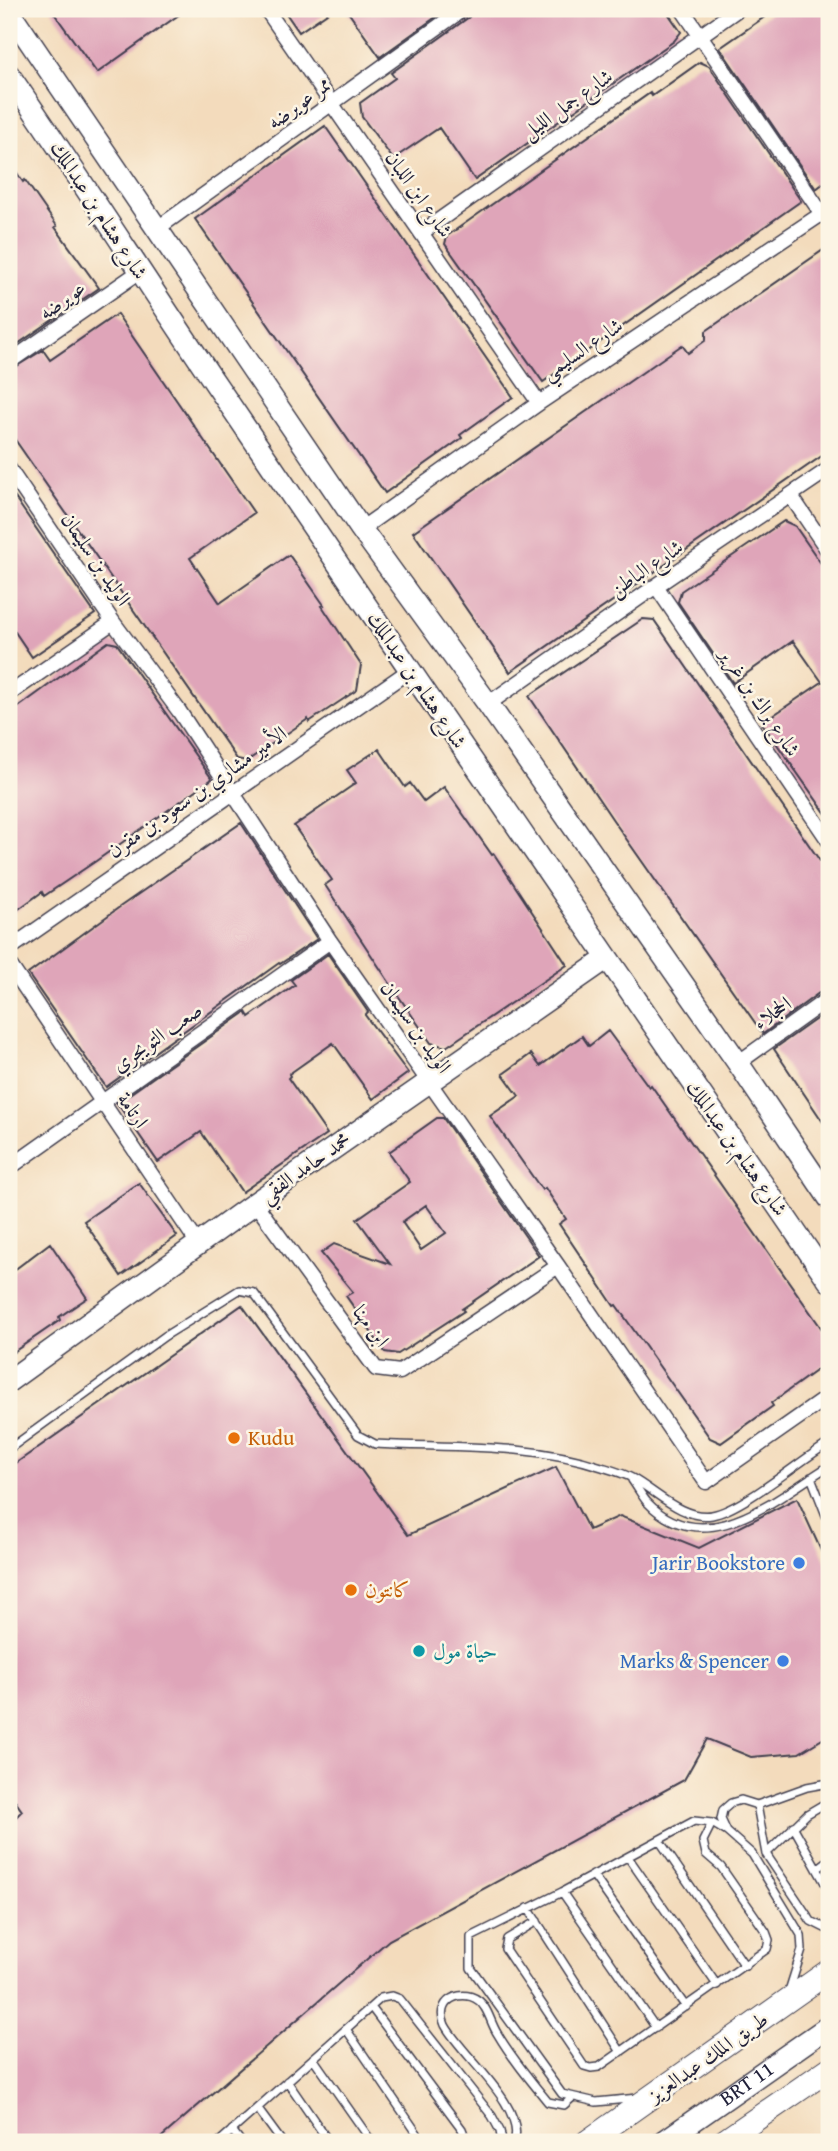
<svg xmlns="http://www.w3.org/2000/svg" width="838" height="2151" font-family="'Gentium Book Plus',Amiri,serif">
<rect width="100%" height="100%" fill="#fcf5e5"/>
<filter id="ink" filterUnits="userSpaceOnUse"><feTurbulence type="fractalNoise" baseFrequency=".0143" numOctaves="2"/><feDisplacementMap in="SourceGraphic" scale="14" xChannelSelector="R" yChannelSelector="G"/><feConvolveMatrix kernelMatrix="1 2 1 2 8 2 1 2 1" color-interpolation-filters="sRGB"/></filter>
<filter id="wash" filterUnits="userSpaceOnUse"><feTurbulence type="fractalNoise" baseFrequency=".00686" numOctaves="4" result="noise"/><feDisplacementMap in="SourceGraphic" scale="28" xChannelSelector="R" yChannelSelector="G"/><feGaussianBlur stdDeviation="1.57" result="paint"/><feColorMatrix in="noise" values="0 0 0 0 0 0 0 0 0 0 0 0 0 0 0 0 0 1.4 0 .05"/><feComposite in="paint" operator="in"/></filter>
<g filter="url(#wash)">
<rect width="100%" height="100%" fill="#f3dbbc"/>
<g id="blocks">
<path fill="#dfa5b9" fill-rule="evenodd" d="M51 9H187L97 73Z
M283 9H333L299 32Z
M346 9H447L380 57Z
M473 9H665L681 32 674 41 475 180 439 128 393 159 362 117 360 103 395 78 391 73 469 17Z
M776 9H829V179L816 189 720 48Z
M700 62 709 66 801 201 543 382 445 244 447 236 650 93 652 96Z
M325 126 513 397 460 435 462 438 385 493 195 219Z
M9 161 23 182 25 180 57 226 55 227 99 288 9 350Z
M829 246V451L510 672 413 532 682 345 688 353 706 340V331Z
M117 314 254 513 190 558 220 603 289 555 324 605 322 606 361 665 357 690 309 722 308 719 247 761 237 759 9 431V371L43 350 50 360Z
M9 489 95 614 32 657 9 623Z
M784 521 795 526 829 575V818L762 723 822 682 793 641 733 683 678 602 681 591Z
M643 619 654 620 829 874V989L823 990 763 1034 613 820 529 696Z
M108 642 117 644 212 779 96 861 44 896 42 892 9 916V714Z
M379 749 405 787 410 783 424 802 444 787 492 855 494 854 567 965 446 1047 431 1043 395 991 325 885 332 880 294 826 356 783 347 770Z
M241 823 317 939 280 964 279 963 106 1087 28 974 121 906Z
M328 954 368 1012 365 1015 408 1073 373 1099 333 1043 289 1074 290 1076 288 1078 327 1134 242 1192 201 1132 158 1162 117 1103 246 1012 249 1017 295 985 291 980Z
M829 1010V1131L774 1049Z
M608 1031 649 1087 651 1085 829 1339V1361L771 1403 773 1406 721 1443 710 1438 616 1305 614 1306 559 1224 566 1219 545 1188 542 1190 490 1116 519 1096 503 1074 531 1054 540 1066 582 1036 589 1046Z
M437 1118H443L539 1256 462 1309 464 1311 398 1354 385 1352 346 1296 353 1292 321 1253 334 1244 390 1264 357 1219 410 1182 389 1152ZM426 1205 446 1233 421 1250 402 1222Z
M139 1183 177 1236 121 1276 84 1221Z
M50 1243 87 1298 59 1317 60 1320 9 1355V1274Z
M242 1305 408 1535 556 1467 589 1530 620 1516 699 1548 797 1498 829 1568V1735L799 1753 751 1757 707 1739 684 1780 389 1940 156 2142H9V1824L22 1811 9 1792V1468Z"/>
</g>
</g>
<g filter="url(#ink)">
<use href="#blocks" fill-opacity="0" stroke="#413e4e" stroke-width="2"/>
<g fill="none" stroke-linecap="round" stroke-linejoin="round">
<defs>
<path id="lane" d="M9 1449 165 1336 239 1290 254 1293 358 1435 375 1444C450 1448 529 1443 602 1467 612 1470 623 1473 632 1478 656 1491 682 1520 712 1515 742 1510 799 1461 829 1443
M811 1477 829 1523
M632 1480C637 1487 642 1496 647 1502 705 1563 776 1498 829 1466
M757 1805 766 1854 811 1921 829 1930
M793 1826 829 1890
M659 1840 745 1966
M766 1854 807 1814 829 1801
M628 1857 717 1985
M817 1869 829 1860
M593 1875 686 2007
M562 1892 656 2028
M528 1908 621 2052
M537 1921 507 1939 505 1949 584 2066 591 2068 599 2067 767 1949 769 1940 766 1932 721 1867 706 1854 703 1841 712 1823
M789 1991 802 1950 801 1935 752 1854 727 1832 721 1819 723 1810 731 1803 741 1800 757 1805 807 1787 829 1783
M371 2007 462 2129 467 2142
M346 2029 423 2142
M313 2058 372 2142
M287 2081 329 2142
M638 2098 596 2102 562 2094 471 1968V1937L562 1892 694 1821 712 1823 727 1832
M257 2108 282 2142
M232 2130 241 2142
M219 2142 381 1998 392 1996 400 1999 492 2116 500 2131 502 2142
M514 2142C527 2107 460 2054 445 2025 432 1997 471 1984 485 2008 490 2016 492 2025 497 2033 511 2057 530 2080 548 2102L564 2105 573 2097"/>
<path id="street" d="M266 9 539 403
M682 9 822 214
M158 228 463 9
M421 233 738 9
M9 362 139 272
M9 469 113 622 179 711 330 941 558 1266 706 1482 829 1396
M791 496 829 552
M361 529 539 403 829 209
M656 586 829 841
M9 694 113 622
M488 704 656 586 829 469
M9 949 410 670
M9 964 199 1245
M738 1063 829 998
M9 1168 330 941
M255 1203 376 1369 400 1372 558 1266"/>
<g id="secondary">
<path d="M9 11 361 529 488 704 738 1063 829 1198"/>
<path d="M9 75C80 177 147 283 217 386 420 685 624 984 829 1281"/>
<path d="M9 1381 255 1203 606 959"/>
<path id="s1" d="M663 2142 829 2026"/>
</g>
<path id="primary" d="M587 2142 829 1971
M723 2142 829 2069"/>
</defs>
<use href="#lane" stroke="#413e4e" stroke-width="10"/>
<use href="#street" stroke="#413e4e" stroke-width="17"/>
<use href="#secondary" stroke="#413e4e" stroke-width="24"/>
<use href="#primary" stroke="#413e4e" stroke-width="25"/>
<use href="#lane" stroke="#fff" stroke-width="7"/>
<use href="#street" stroke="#fff" stroke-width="14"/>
<use href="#secondary" stroke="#fff" stroke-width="21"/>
<use href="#primary" stroke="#fff" stroke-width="23"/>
</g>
</g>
<g fill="#e8710a" stroke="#fcf5e5" stroke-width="2.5">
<circle cx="234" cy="1438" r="7"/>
<circle cx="351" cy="1590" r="7"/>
</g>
<g fill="#3f7fe0" stroke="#fcf5e5" stroke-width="2.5">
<circle cx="799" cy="1563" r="7"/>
<circle cx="783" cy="1661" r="7"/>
</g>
<circle fill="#0f9aa8" stroke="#fcf5e5" stroke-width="2.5" cx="419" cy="1651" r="7"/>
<g text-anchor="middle" stroke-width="5" stroke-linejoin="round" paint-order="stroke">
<g font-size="21" fill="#22223b" stroke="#fcf5e5">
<text transform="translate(299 103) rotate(-36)" y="7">ممر عويرضه</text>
<text transform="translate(567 104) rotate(-35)" y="7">شارع جمل الليل</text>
<text transform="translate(419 194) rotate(55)" y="7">شارع ابن اللبان</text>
<text transform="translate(99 210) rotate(57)" y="7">شارع هشام بن عبدالملك</text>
<text transform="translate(62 300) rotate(-35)" y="7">عويرضه</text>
<text transform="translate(582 349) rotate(-34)" y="7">شارع السليمي</text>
<text transform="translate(96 559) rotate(56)" y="7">الوليد بن سليمان</text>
<text transform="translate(646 568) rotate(-34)" y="7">شارع الباطن</text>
<text transform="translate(417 680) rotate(56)" y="7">شارع هشام بن عبدالملك</text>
<text transform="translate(760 702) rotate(56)" y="7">شارع براك بن غرير</text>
<text transform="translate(197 792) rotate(-35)" y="7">الأمير مشاري بن سعود بن مقرن</text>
<text transform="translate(772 1013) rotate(-35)" y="7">الحجلاء</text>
<text transform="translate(416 1027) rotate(55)" y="7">الوليد بن سليمان</text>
<text transform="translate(157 1037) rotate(-35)" y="7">صعب التويجري</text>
<text transform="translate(133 1110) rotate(56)" y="7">ارتامة</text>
<text transform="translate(737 1148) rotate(55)" y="7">شارع هشام بن عبدالملك</text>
<text transform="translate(305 1167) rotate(-35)" y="7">محمد حامد الفقي</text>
<text transform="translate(371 1326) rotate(54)" y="7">ابن مهنا</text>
<text transform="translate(708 2057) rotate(-35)" y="7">طريق الملك عبدالعزيز</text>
<text dy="7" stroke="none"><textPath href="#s1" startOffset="102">BRT 11</textPath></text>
</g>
<g font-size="21" fill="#c56008" stroke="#fcf5e5" text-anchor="start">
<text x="248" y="1445">Kudu</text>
<text x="365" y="1597">كانتون</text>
</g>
<g font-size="21" fill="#366cbe" stroke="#fcf5e5" text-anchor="end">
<text x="785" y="1570">Jarir Bookstore</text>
<text x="769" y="1668">Marks &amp; Spencer</text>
</g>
<g font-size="21" fill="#0d838f" stroke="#fcf5e5" text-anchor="start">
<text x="433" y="1658">حياة مول</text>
</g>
</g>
<rect width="838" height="2151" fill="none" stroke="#fcf5e5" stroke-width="35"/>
</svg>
